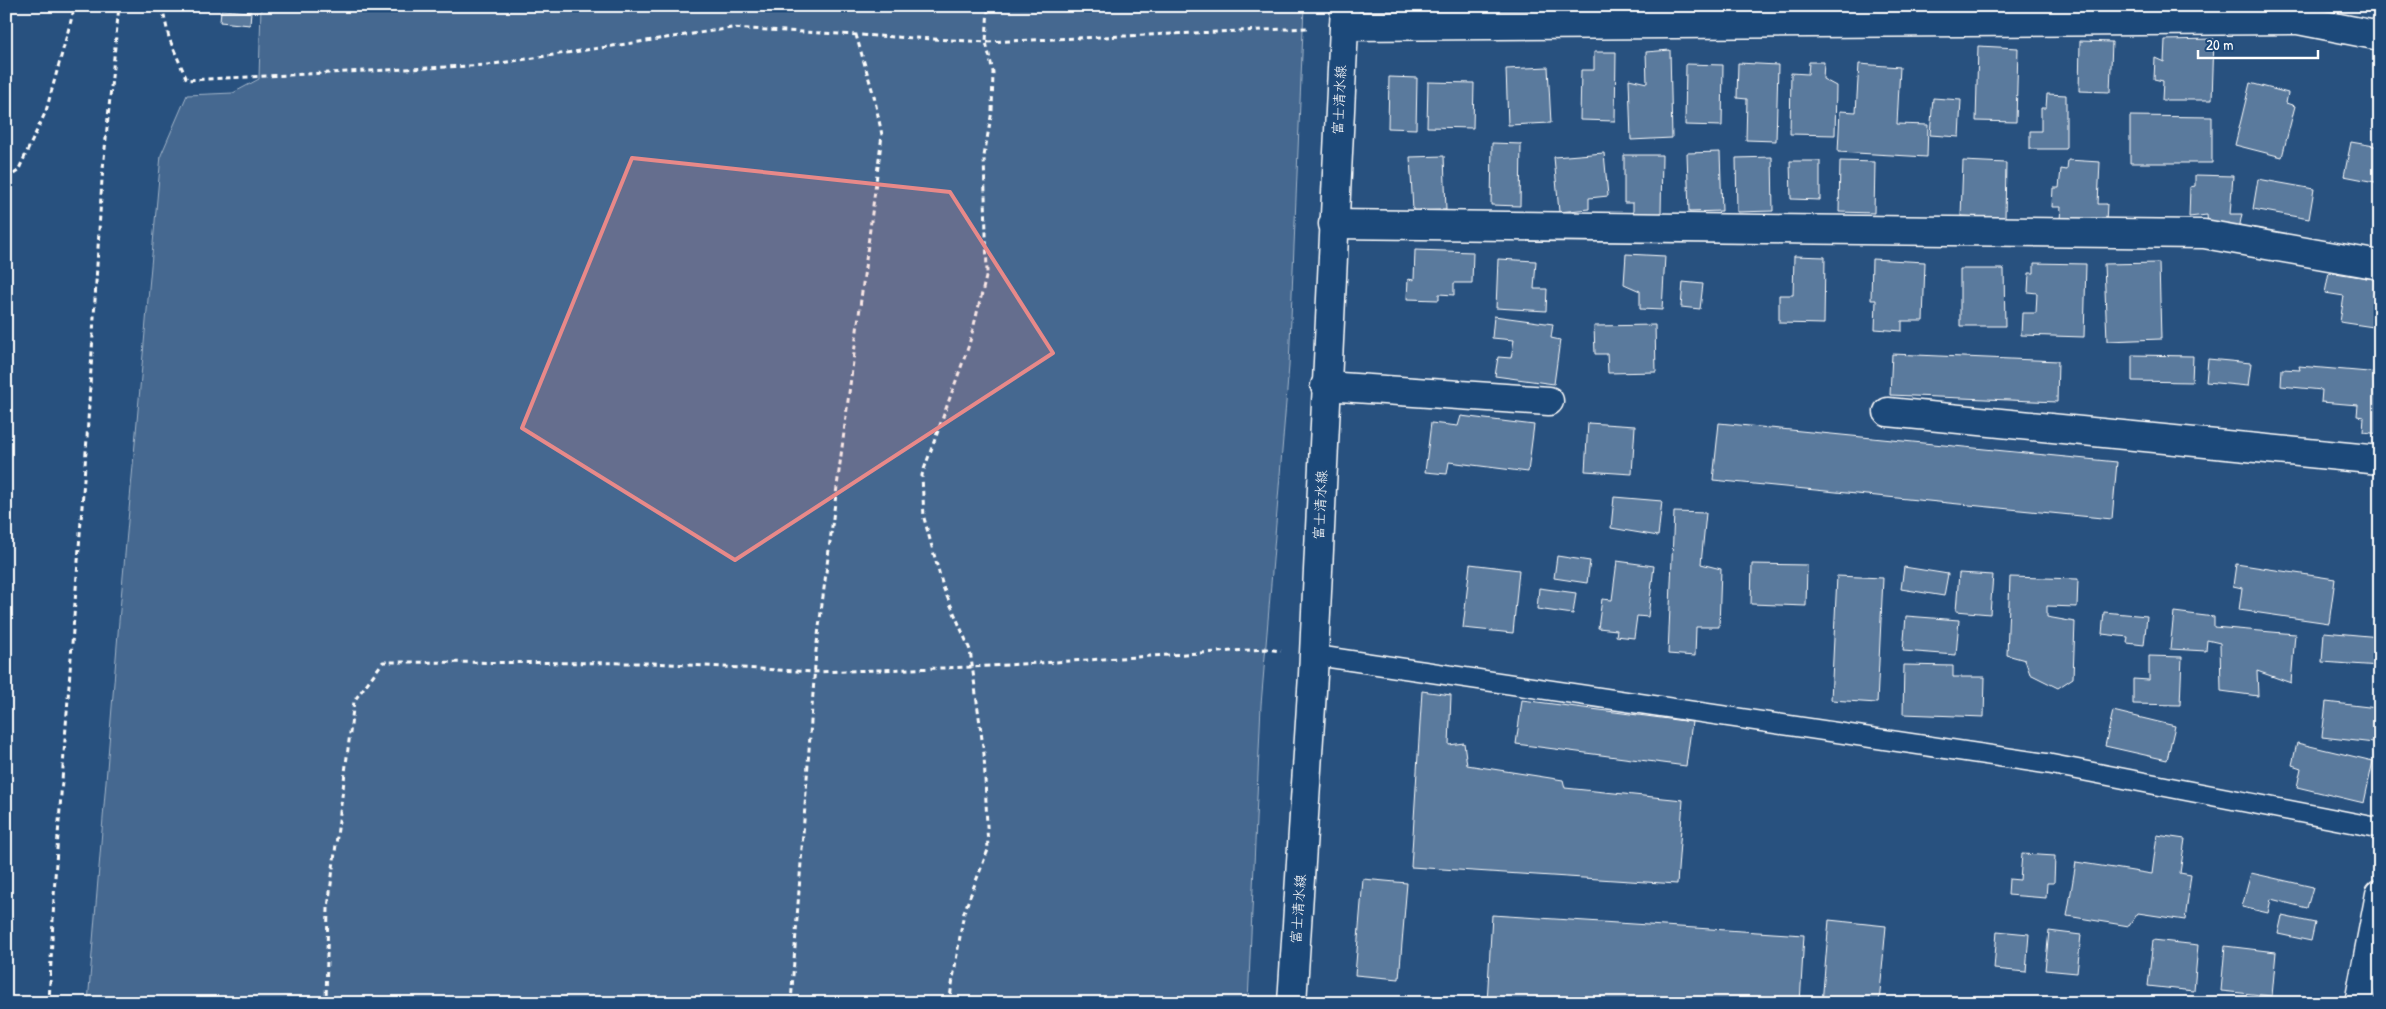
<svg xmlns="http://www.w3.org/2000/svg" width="2386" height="1009" viewBox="0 0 2386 1009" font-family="'Patrick Hand','Klee One',sans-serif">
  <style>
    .green { fill: #446890; stroke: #a2b4c8 }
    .building { fill: #5a7a9d; stroke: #fff }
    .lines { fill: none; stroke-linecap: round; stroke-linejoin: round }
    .lane-casing { stroke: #fff; stroke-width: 22 }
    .street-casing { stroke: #fff; stroke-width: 31 }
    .secondary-casing { stroke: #fff; stroke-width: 31 }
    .path { stroke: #fff; stroke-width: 3; stroke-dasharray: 5 4; stroke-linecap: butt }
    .lane { stroke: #1f4a7a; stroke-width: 19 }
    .street { stroke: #1f4a7a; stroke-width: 28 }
    .secondary { stroke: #1f4a7a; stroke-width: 28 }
    .marked { fill: #e88989; fill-opacity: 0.2; stroke: #e88989; stroke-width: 4; stroke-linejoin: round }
    .labels { text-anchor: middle; stroke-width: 5; stroke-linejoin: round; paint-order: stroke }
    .street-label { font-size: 14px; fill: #fff; stroke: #1f4a7a }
  </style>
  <rect width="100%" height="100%" fill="#28517f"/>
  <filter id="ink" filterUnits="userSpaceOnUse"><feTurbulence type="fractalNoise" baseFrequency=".02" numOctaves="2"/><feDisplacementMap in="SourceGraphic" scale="10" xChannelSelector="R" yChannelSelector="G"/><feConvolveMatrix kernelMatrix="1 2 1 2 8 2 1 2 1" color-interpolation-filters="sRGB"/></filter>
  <g filter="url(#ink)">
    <path class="green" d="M261,6h1043l-15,360 -28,339 -13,298h-1160l31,-382 42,-466 26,-60 46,-2 26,-14z"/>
    <path class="building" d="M221,10l30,2 -1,13 -30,-3z
      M2214,39l-2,61h-50l1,-19 -9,-2 1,-21 9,4 1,-22z
      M2080,41l32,1 -2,50 -31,-1z
      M1978,46l40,2 -2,74 -40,-1z
      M1670,50l2,88 -41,2 -2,-61 18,4 -1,-31z
      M1594,52h22l-1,69 -35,-1 1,-50h13z
      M1809,62h15l-1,17 13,7 -1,49 -45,-1 1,-61 17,1z
      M1738,63l40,2 -2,76 -30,-1 1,-41 -10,-1z
      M1686,64l37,1 -1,61 -37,-1z
      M1859,64l41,3 -3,57 31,1 -1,32 -89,-5 2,-41 16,1z
      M1548,67l3,56 -43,2 -2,-56z
      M1389,77l28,1 -1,51 -28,-1z
      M1428,82l46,1 -1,45 -46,-1z
      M2250,83l38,10 -2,10 9,3 -13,51 -47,-12z
      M2047,94l19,1v54h-36v-18h11v-23h5z
      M1933,98l28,2 -2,37 -29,-2z
      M2130,116l82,1v46h-82z
      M2351,142l29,5v36l-36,-7z
      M1492,143l29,1 -1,62 -29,-1z
      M1720,152l2,59 -33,1 -2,-59z
      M1604,153l4,43 -19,2v11l-30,3 -5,-55z
      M1624,155h38l-1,59 -28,-1v-10h-9z
      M1444,156l2,54 -33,1 -3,-54z
      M1772,157l1,54 -36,1 -1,-54z
      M2068,160l32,2 -2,42h9l-1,18 -46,-3 1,-12h-9l1,-19h6l2,-19 6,1z
      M1790,161h30v39l-29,-1z
      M1840,161l35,1 -1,51 -35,-1z
      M1963,161l43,2 -1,55 -44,-2z
      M2195,175l38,1 -3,38h12l-3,15 -31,-2 -1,-12 -18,2 1,-30 5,-1z
      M2258,179l56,10 -5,30 -56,-10z
      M1415,250l58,2 -1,31h-18v12l-15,-1v6l-32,-1 1,-20 6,1z
      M1626,254l39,2 -3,54 -22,-1v-18l-16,-7z
      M1794,256l31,1 -1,67 -45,-1v-28h14z
      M1498,259l38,2 -2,28h13l-1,22 -50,-3z
      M1872,259l53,3 -2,59h-21v10l-27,-2 1,-29h-5z
      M2034,263l52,1 -2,73 -63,-2 1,-22h14l1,-20 -9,-1 1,-19h5z
      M2159,263l2,76 -54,2 -3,-77z
      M1960,269h44l1,57h-45z
      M2329,272l51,8v48l-40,-6 4,-26 -19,-3z
      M1683,282l20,2 -3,25 -19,-2z
      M1494,316l59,8 -2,14 9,2 -6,44 -59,-8 3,-19 13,1 3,-18 -22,-2z
      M1655,325l1,47 -48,1 -1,-19h-12l-1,-28z
      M1892,354l166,7 -1,41 -167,-7z
      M2132,355l61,1 -1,26 -60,-1z
      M2208,359l43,4 -3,23 -42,-4z
      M2299,366l81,7v61l-17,-2 1,-15 -7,-1 1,-11 -37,-3 1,-12 -41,-4 1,-17 18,1z
      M1461,416l73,9 -6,47 -79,-10 -2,12 -22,-2 6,-49 27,3z
      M1588,423l47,3 -3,48 -47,-3z
      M1719,423l398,39 -5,57 -399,-39z
      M1614,497l48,4 -4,35 -47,-8z
      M1674,512l32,1 -5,51 20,5 -2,58h-23l-1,29 -27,-2z
      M1557,556l33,5 -3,22 -33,-5z
      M1617,561l37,5 -6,51 -11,-1 -3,22 -18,-2 1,-6 -19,-2 4,-29 10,1z
      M1470,564l49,6 -6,63 -50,-5z
      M1752,564l55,1 -1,41 -55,-2z
      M2236,564l99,15 -6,44 -90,-13 3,-22 -9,-2z
      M1904,567l44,7 -4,22 -43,-7z
      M1959,573l34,2 -3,39 -34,-3z
      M1837,576l46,2 -6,125 -46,-3z
      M2010,577l68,2 -1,28 -30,-1v11l28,5 -2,56 -15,10 -28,-14 -5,-14 -18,-5z
      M1539,588l37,5 -3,21 -36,-5z
      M2104,612l43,4 -3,29 -17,-2 1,-6 -26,-3z
      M2174,612l40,5v10l81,7 -4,49 -34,-12 1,25 -37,-5 -1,-48 -13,-3 -1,11 -36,-2z
      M1906,616l53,4 -3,35 -53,-4z
      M2324,632l56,5v29l-58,-4z
      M2149,656l33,1 -2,48 -47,-1v-25l16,1z
      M1904,665l49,1v11h32l-1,40 -81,-3z
      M1422,691l29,4 -2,50 15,-2 3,22 96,15 2,8 118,12 -6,84 -266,-17z
      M1522,700l170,22 -6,44 -170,-22z
      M2326,702l51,6 -3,35 -52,-6z
      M2113,711l62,15 -8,34 -62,-14z
      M2297,743l76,18 -9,42 -67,-16 4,-19 -9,-3z
      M2157,835l28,4 -5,34 11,2 -6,45 -47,-7 -9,13 -62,-10 9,-54 76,12z
      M2022,854l33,2 -1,27h-7l-1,15 -38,-3 1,-16 11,1z
      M2251,873l62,14 -6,21 -36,-9 -3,14 -26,-6z
      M1363,879l44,4 -8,96 -44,-4z
      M1492,915l312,20 -4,68h-313z
      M2282,916l33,7 -4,18 -33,-7z
      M1829,920l57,6 -7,77h-57z
      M1997,931l32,3 -3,38 -32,-3z
      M2049,931l32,4 -4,38 -32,-3z
      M2153,940l45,5 -4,46 -46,-5z
      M2225,946l51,6 -4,44 -51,-5z"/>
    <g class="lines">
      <g class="lane-casing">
        <path id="lane" d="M1313,655l736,109 331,64"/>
      </g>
      <g class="street-casing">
        <path id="street" d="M1344,26l954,-6 82,16
          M1333,224l871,10 176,31
          M1325,386l224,15
          M1888,412l492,48"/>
      </g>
      <g class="secondary-casing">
        <path id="secondary" d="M1292,1003l21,-328 32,-669
          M2359,1003l21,-109"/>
      </g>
      <path class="path" d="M162,6l7,32 18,42 300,-15 245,-37 254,14 323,-14
        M6,179l12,-8 28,-60 29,-105
        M49,1003l6,-126 32,-439 15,-259 17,-173
        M326,1003l2,-95 26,-207 29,-39 270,1 161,9 159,-5 293,-18 15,2
        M791,1003l25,-352 66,-516 -8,-39 -18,-61
        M949,1003l15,-91 24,-62 -4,-96 -14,-104 -27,-63 -19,-69 -2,-43 47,-130 18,-72 -3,-117 8,-45 1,-39 -7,-30 2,-36"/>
      <use href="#lane" class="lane"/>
      <use href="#street" class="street"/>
      <use href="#secondary" class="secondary"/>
    </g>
  </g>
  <path class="marked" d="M632,158l318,34 103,161 -318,207 -213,-132z"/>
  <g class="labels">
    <g class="street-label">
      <text transform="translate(1339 100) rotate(-87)" y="5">富士清水線</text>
      <text transform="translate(1320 505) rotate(-87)" y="5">富士清水線</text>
      <text transform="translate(1298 909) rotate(-86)" y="5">富士清水線</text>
    </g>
  </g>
  <rect width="2386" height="1009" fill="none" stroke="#1f4a7a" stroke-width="25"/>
  <rect x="12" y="12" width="2361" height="984" fill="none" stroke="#fff" stroke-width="2" filter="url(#ink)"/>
  <path d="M2198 50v8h120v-8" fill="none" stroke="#ffffff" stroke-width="2.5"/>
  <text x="2206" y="50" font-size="15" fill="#ffffff" stroke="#1f4a7a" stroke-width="4" paint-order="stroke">20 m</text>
</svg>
